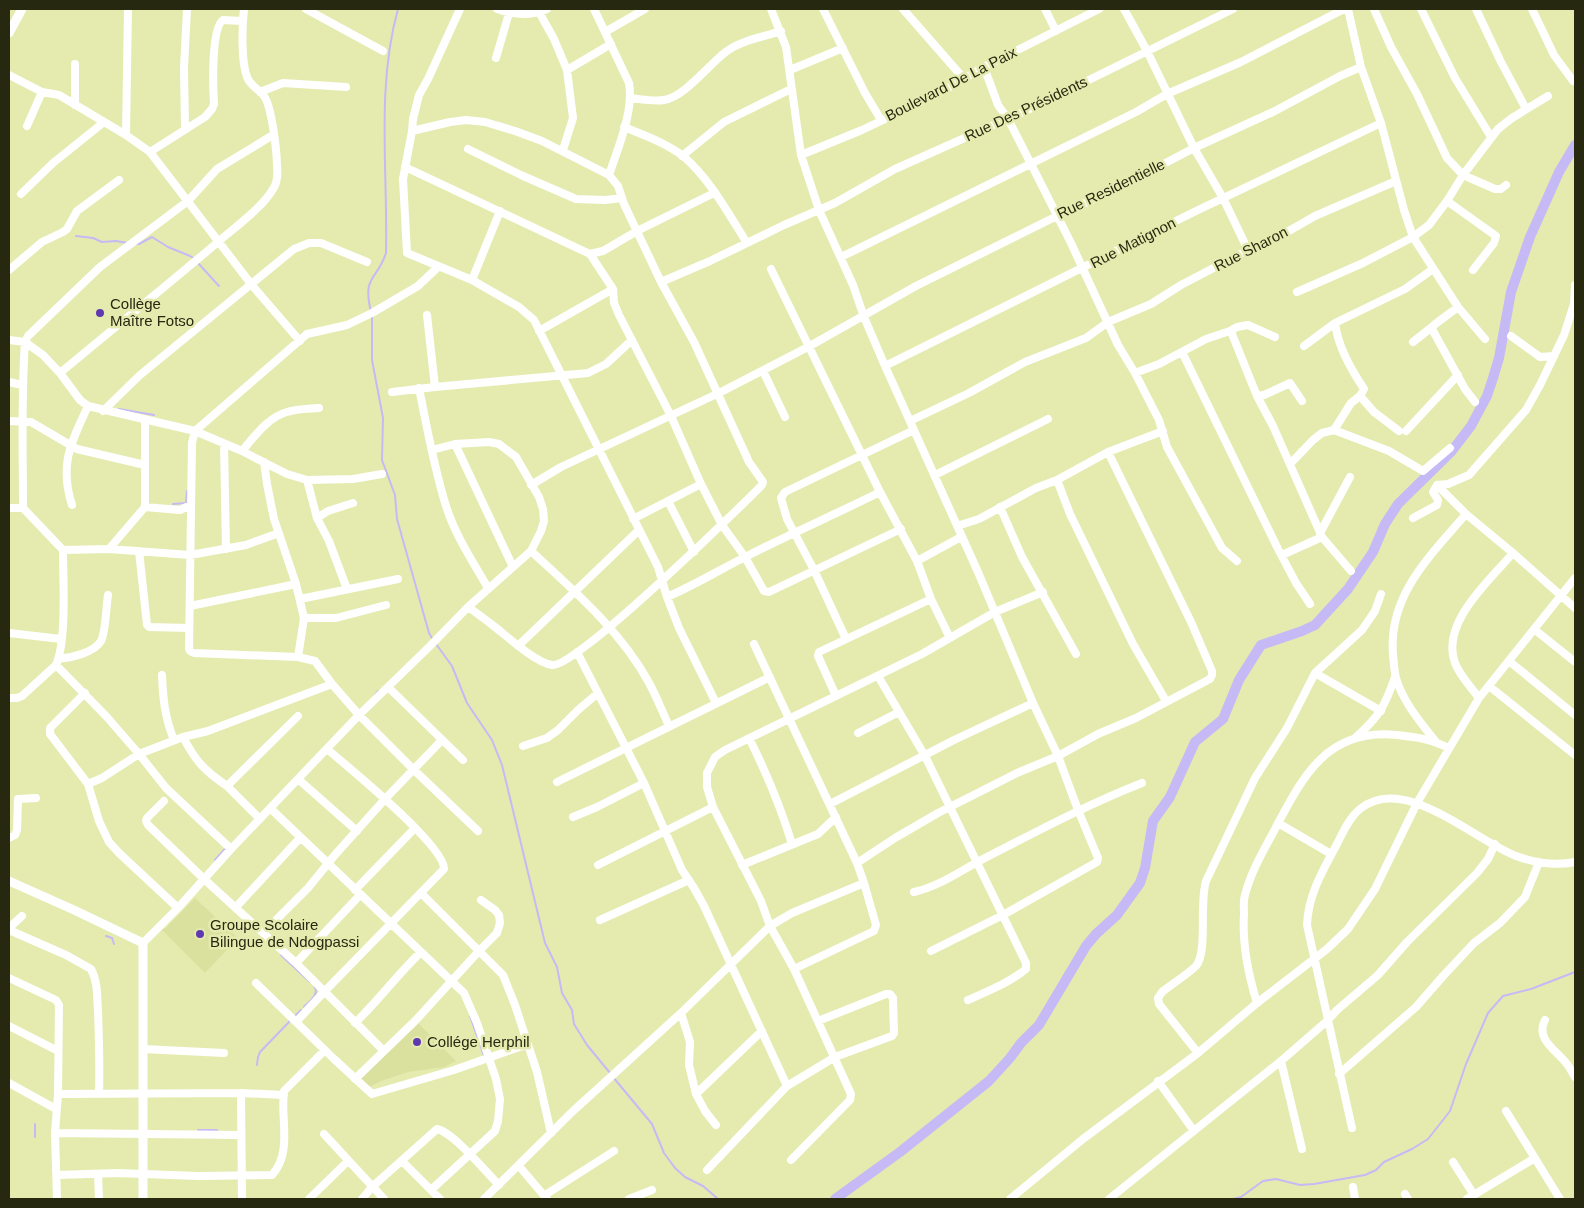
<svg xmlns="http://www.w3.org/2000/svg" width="1584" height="1208" viewBox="0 0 1584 1208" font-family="Helvetica,sans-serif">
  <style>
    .built { fill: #dae19e }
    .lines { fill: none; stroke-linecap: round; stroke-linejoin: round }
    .stream { stroke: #c5baf6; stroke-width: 2 }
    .river { stroke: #c5baf6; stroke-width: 10 }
    .minor { stroke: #fff; stroke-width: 8 }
    .major { stroke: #fff; stroke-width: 9 }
    .poi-dot { fill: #6039b1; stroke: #e5ebaf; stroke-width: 2 }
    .labels { text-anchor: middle; stroke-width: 5; stroke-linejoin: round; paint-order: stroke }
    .street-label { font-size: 15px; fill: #262810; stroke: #e5ebaf }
    .poi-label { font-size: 15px; fill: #262810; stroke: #e5ebaf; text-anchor: start }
  </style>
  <rect width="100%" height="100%" fill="#e5ebaf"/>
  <path class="built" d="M195,898l43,40 -33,35 -43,-43 2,-2 1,1z
    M417,1022l39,39 -12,6 -36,5 -27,9 -14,7 -7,-8z"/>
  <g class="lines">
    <path class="stream" d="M76,236l17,2 9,4 14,-1 12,2
      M135,244h4l13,-7 16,10 22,9 5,3
      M198,263l21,23
      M371,312c-9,-37 6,-31 15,-59 2,-82 -10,-165 12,-244
      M372,317v43l11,58 -1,42 13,35 2,24 32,114 4,7
      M119,409l35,6
      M173,504l13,-1 1,-12
      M436,644l16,22 15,37 25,37 10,25 43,178 12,24 5,26 10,17 2,14 13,21 23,28
      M374,696l4,-5
      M215,860l10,-11
      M106,936l6,2 2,6
      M281,955l29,27
      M304,1007c6,-6 16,-13 10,-21
      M296,1015l5,-5
      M470,1016l14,40
      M257,1065l1,-8 2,-5 29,-30 1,-3
      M613,1077l39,47 12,29 11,15 10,9 18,9 15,13
      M35,1124v13
      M198,1132v-2h19
      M1233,1199l8,-2 22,-16 13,-2 24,6 14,-1 51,-9 11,-5 8,-8 28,-13 16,-10 22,-28 16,-47 22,-51 15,-17 28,-7 44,-17"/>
    <path class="river" d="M835,1199l65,-47 89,-71 21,-23 11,-15 18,-18 47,-79 10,-12 21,-19 23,-32 5,-15 8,-47 17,-24 25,-55 28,-23 16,-39 22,-35 41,-14 13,-6 33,-36 25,-37 12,-28 13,-20 53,-52 20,-26 16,-30 6,-18 6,-20 12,-66 19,-55 29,-65 16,-27"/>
    <path class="minor" d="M306,9l77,42
      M460,9l-32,70 -9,16 -6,24 -1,12 -9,48 4,74 65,27 47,27 15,13 124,247 9,30 12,31 37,75
      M497,9c17,6 34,7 50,0
      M594,9l35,74c5,28 -11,65 -20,92
      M771,9l15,38 15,108 18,55 34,75 11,32 21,49 93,206 55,131 25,53 20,54 20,48 -1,4 -94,53 -72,36
      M823,9l42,84 16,27
      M903,9l62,71
      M1045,9l11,22
      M1124,9l23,42 47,97 29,50 25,52
      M1348,9l13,58 20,56 23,87 9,27 45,70 27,32
      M1374,9l17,38 26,47 30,64 16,17 32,14h6l5,-4
      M1421,9l34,69 36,59
      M1476,9l24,51 26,49
      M1532,9l22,46 19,26
      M539,12l15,27 13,31 6,48 -10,32
      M605,32l40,-23
      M496,58l13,-45
      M75,64v41
      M984,67l14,38 10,14 23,45 40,79 47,102 17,28 24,47 8,27 55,101 15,13
      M567,70l44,-26
      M790,70l53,-22
      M9,75l33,17 17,3 67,40 24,17 101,132 49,57
      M260,92l23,-9 63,4
      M630,98c11,1 24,4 34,2 21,-3 46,-37 63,-49 15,-11 37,-14 54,-20
      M27,126l15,-34
      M624,127c20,8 42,16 59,29 27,23 45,57 64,87
      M185,129l-1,-61 3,-59
      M412,131l38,-9 16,-2 19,2 30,9 27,10 67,34 9,11 6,18 37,78 33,60 55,120 14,20 -1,3c-24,24 -187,184 -210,180 -17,-3 -43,-27 -57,-38 -9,-7 -18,-14 -27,-20
      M126,135l2,-126
      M468,149l55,27 53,23 29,1 17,-2
      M150,152l55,-35 7,-8 2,-5c-1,-16 -3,-76 9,-84l20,1
      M801,155l61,-25 76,-36 46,-27 115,-58
      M682,156l42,-34 67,-33
      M405,167l185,87 13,-3 34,-20 77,-38
      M21,194l32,-31 51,-41
      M1447,201l49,35 -2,7 -21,27
      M590,254l23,35 1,14 5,12 52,101 30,68 21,41 23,32 19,34 5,1 132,-63
      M841,257l295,-145 31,-18 74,-32 103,-53
      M438,267l-20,19 -46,27 -25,12 -40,9 -112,97 -3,12 -3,206 1,2 4,2 104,4 17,4 17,23 27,31 54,54 65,62
      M771,269l109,223 37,69 14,38 19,39
      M9,270l33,-28 21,-10 4,-3 10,-18 42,-31
      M472,280l28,-69
      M661,282l49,-21 74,-36 51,-22 60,-34 139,-62 199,-98
      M1297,292l66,-29 50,-26 16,-12 18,-24 16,-26 35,-46 14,-11 36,-22
      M1458,307l-24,18 -2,4 33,60 10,13
      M427,315l8,72
      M539,331l74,-42
      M1230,331l2,3 25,62 16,30 49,111 29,34
      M1511,336l29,21 14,-1
      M9,340l16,2 18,13 17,18 20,27 8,6 107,25 47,20 45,23 20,6 46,-1 29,-5
      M1413,342l19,-15
      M1304,346l31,-23
      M1182,352l96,197 18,34 14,21
      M885,366l311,-155 185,-88
      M763,371l22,46
      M60,373c53,-44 106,-87 158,-131 16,-14 45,-35 55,-53 4,-5 5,-15 4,-22 0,-14 -5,-60 -13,-71 -5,-7 -14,-10 -17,-19 -6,-16 -5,-51 -3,-68
      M1135,373l24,-9 47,-25 24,-8 7,-4 11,-2 27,12
      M9,382l13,3
      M419,388c8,40 15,80 27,118 9,29 27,56 42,82
      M392,392l43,-5 153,-14 18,-9 26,-24
      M1257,396l7,-1 26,-12 12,18
      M1360,396l14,16 25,19
      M103,411l37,-36 154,-126 15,-6h12l46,19
      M9,421l22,1 46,27 68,16
      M910,421l59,-28 56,-31 61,-24 22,-16 43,-18 30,-19 67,-35 32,-14 35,-20 81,-35
      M1334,430l17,-27 9,-7 4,-7c-13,-20 -26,-42 -29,-66l70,-34 28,-20
      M1406,431l52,-56
      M224,444l2,105
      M455,444l58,123
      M242,451c12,-14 26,-34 45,-39 10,-3 21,-3 32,-4
      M264,462l3,22 7,35 22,65 8,34 -6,39
      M1290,464l23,-24 9,-7 12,-3 55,21 34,20 27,-23
      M935,475l113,-56
      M307,480l10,38 12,23 18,48
      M1057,480l13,34 63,130 33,57
      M531,485l30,-18 158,-74 89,-46 108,-61 141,-70 63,-29 74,-39 79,-36 67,-36 21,-9
      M1437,485l29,29 47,39 62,55
      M668,501l26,51
      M72,505c-13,-41 -1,-62 16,-99
      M145,507l35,3 11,-5
      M1000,507l22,50 54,97
      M9,508h14l40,42c0,29 4,90 -7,115l-34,31 -5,2h-8
      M23,508c0,-55 -2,-111 2,-166l3,-6 72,-69 88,-66 29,-32 56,-34
      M317,518l11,-7 25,-8
      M1413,518l24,-13 1,-5 -5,-8 4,-7 11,-1 21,-9 57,-65 14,-25 24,-50 10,-31 1,-19
      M633,519l68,-35
      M957,526l22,-7 57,-31 21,-8 51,-28 55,-21
      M1320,533l30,-56
      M109,549l36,-42v-87
      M63,550l46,-1 81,6 56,-10 33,-12
      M139,551l8,74 2,2 40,1
      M531,551c42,39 89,79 117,130 8,14 14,30 21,45
      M1282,555l40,-18
      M917,561l44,-24
      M667,597c28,-12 54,-28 82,-42 43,-22 87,-41 131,-63
      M300,599l98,-20
      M190,606l106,-22
      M304,618h32l50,-13
      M1534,629l41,33
      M9,633l52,6
      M846,639l-32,-69 -27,-51 -6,-21 4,-6 129,-62
      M754,644l103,219 7,20 12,42 -2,6 -80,38
      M518,646l121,-116
      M577,652l67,131 38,87 12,18 10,18 83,180
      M58,659c12,-1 36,-6 43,-18 5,-10 5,-34 7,-46
      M1509,661l66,54
      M56,665l50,51 33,38 27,34 65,61
      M1315,673l66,38
      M162,675c1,25 3,43 12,65
      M878,676l47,80 101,207v6c-17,14 -38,22 -58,31
      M1489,686l86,69
      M388,687l75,73
      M85,693l-35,35v6l38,50 11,37 10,21 10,11 59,55
      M836,696l-18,-40 1,-4 112,-53
      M1479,698c-8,-11 -19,-22 -24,-35 -15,-40 35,-83 58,-110
      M858,733l41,-21
      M183,737c13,25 22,34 44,49
      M1356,737c23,-20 29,-31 39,-60
      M749,738c18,36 31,67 43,106
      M1436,742c-15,-19 -33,-40 -40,-64 -2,-7 -2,-16 -3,-23 -5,-60 37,-99 73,-141
      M523,746l24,-8 11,-8 20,-20 20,-17
      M298,779l59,52
      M557,782l213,-105
      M88,784l14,-6 37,-24 44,-17 25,-6 124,-47
      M164,801l-17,17 -1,3 2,4 56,54 92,84 88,88
      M830,804l124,-64 79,-37
      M270,808l194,185 13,30 19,56 4,20 -2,22 -3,10 -64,59
      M573,817l24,-10 47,-24
      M260,819l-33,-33 71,-70
      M1278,823l53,31
      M9,838l6,-3 2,-5 1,-31 18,-1
      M857,863l38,-25 43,-25 79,-40 41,-17 40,-22 38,-16 74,-39 2,-4v-4l-21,-49 -83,-170
      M598,865l115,-58
      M742,865l76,-31 18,-17
      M355,890l60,-62
      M914,892c26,-6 46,-21 69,-33 53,-27 103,-54 159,-76
      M421,893l82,82 12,30 22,67 14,61
      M236,907l64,-69
      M600,920l89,-40
      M9,928l13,-12
      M9,930l57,25 25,14c7,13 6,28 7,42 1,27 2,54 1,82
      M263,933l45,-45 26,-32 51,-57 57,-59
      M143,943l35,-35 53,-59 128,-134 70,-68 39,-40 63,-56 10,-20 3,-10 -1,-12 -4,-12 -23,-40 -17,-13 -10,-2 -34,2 -23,6
      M296,963l64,-68
      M9,978l47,22 3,5 -1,89 -3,39 2,66
      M256,983l77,75 39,36 82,-24 74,-26
      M1257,1003c-9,-29 -15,-58 -13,-89 0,-7 -1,-13 1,-19 6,-24 19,-45 30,-66 28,-53 52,-101 122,-94 18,2 35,4 51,13
      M681,1013l9,29 -1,23 7,29 9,17 11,14
      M1545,1020c-10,19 11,30 21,43 4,4 6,10 9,14
      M297,1021l27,-29 120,-123c1,-23 -97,-103 -117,-120
      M355,1023c23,-22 42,-48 65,-70
      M9,1026l49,25
      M143,1049l81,4
      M1198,1053l-39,-49 -1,-6 4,-6c9,-7 27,-19 34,-26 12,-14 3,-63 10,-85l49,-103 32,-50 28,-55 47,-43 13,-19 6,-17
      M1281,1061l21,88
      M1339,1074l77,-67 28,-32 30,-32 26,-20 25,-26 14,-35
      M355,1079l60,-58 64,-70 18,-18 3,-10 -1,-8 -4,-5 -14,-10
      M1158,1081l36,50
      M9,1083l47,26
      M241,1093l1,106
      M58,1094l183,-1 43,2
      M696,1094l66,-63
      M1506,1111l54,88
      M1352,1128l-45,-203c1,-30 16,-55 30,-81 6,-12 13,-27 23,-35 44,-36 114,31 156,47 19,7 39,10 59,6
      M55,1133l186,2
      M324,1134l60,65
      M791,1160l59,-60 1,-6 -57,-125 -24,-43 -9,-25 -48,-94 -6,-20v-14l8,-16 10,-7 197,-96 73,-42 48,-20
      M402,1161l38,38
      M1453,1162l21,33
      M519,1166l28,33
      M707,1170l80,-84 48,-29 57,-21 2,-3 -1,-35 -3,-4h-4l-68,27
      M98,1174l1,25
      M57,1175l60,-2 81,3 74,-1c21,-23 8,-57 12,-84l41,-41
      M1353,1187l2,12
      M1405,1194l3,5
      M545,1195l69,-44
      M309,1199l39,-38
      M362,1199l10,-12 65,-58c16,3 50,44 62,56
      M484,1199l88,-87 109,-99 89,-87 22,-13 72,-30
      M629,1199l23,-9
      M1010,1199l73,-60 115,-86 59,-50 70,-54 21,-20 27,-40 42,-86 62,-105 96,-120
      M1109,1199l172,-138 46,-40 10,-11 41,-35 29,-33 70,-69 11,-14 7,-15
      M1467,1199l68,-41"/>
    <path class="major" d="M9,33l13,-24
      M9,881l65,29 69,33v256"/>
  </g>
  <g class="poi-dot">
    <circle cx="100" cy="313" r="5"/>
    <circle cx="200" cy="934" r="5"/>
    <circle cx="417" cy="1042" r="5"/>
  </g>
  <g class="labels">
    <g class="street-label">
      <text transform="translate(951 84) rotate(-27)" y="5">Boulevard De La Paix</text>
      <text transform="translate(1026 109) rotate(-25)" y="5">Rue Des Présidents</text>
      <text transform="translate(1111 189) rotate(-26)" y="5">Rue Residentielle</text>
      <text transform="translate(1133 243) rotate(-27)" y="5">Rue Matignon</text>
      <text transform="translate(1251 249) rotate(-27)" y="5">Rue Sharon</text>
    </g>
    <g class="poi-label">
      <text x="110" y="309">Collège<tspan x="110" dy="17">Maître Fotso</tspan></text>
      <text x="210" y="930">Groupe Scolaire<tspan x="210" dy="17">Bilingue de Ndogpassi</tspan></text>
      <text x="427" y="1047">Collége Herphil</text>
    </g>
  </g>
  <rect width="1584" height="1208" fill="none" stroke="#262810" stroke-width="20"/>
</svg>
